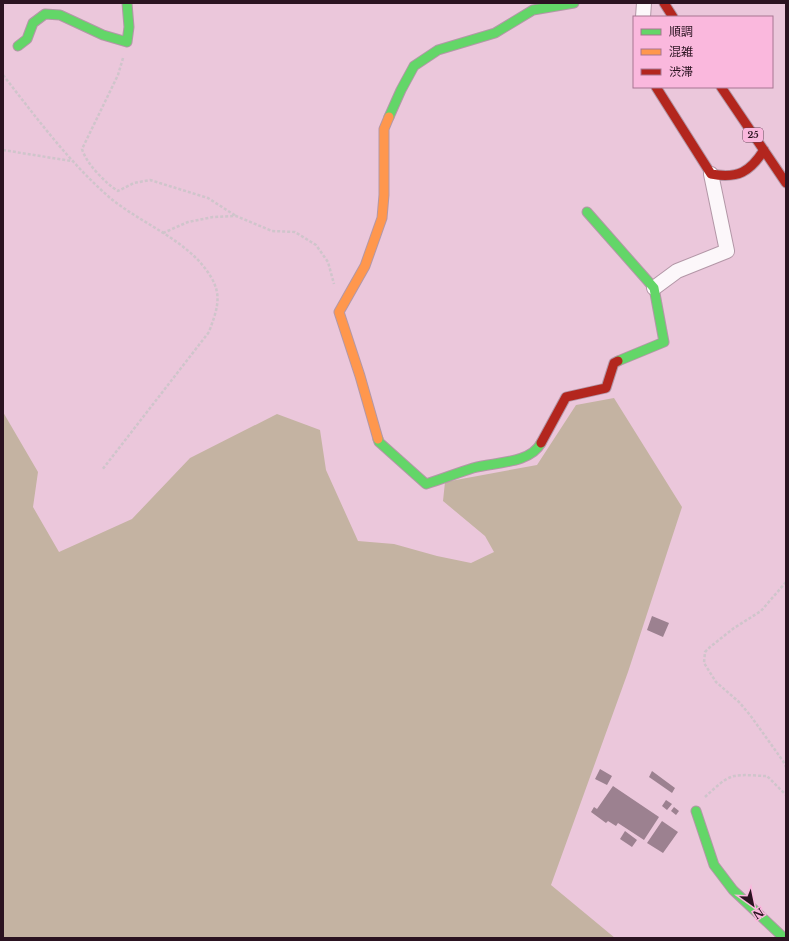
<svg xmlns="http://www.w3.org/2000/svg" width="789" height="941" viewBox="0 0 789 941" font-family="'Libre Baskerville','Noto Sans JP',serif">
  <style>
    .green { fill: #c4b3a2 }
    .building { fill: #9c8190 }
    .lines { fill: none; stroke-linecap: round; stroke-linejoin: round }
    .street-casing { stroke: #b397a7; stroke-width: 16 }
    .fast-casing { stroke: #b397a7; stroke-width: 11 }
    .slow-casing { stroke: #b397a7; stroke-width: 11 }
    .jam-casing { stroke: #b397a7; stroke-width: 11 }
    .path { stroke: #cfc5cb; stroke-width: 2.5; stroke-dasharray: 3 2; stroke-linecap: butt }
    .street { stroke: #fcf7fa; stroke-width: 14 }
    .fast { stroke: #63d668; stroke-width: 9 }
    .slow { stroke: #ff974d; stroke-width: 9 }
    .jam { stroke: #b3261e; stroke-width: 9 }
    .labels { text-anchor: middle; stroke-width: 4; stroke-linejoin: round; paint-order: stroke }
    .shield { fill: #fab8dd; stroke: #694459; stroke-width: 1 }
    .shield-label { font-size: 9px; font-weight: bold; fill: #2b1321 }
  </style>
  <rect width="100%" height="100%" fill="#ebc7db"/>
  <path class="green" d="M614,398l68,109 -54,165 -77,213 64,53h-612v-526l35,60 -5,35 26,45 73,-33 58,-61 87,-44 43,16 6,40 32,71 36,3 43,12 34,7 23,-11 -9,-16 -42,-35 2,-19 92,-17 39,-60z"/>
  <path class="building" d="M652,616l17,7 -6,14 -16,-7z
    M600,769l12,7 -5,9 -12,-6z
    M652,771l23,17 -3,5 -23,-16z
    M613,786l46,31 -15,23 -26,-17 -2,3 -8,-5 -2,2 -15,-11 3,-5 3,2z
    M666,800l6,4 -5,6 -5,-4z
    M674,807l5,4 -3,4 -5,-4z
    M662,821l16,11 -15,21 -16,-10z
    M625,831l12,9 -5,7 -12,-8z"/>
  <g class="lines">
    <g class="street-casing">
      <path id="street" d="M643,17l1,-14
        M654,288l23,-17 50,-20 -16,-77"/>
    </g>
    <g class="fast-casing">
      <path id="fast" d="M18,46l9,-7 6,-16 12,-9 15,1 43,20 24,7 2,-15 -2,-24
        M389,117l12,-27 13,-24 24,-16 57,-17 38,-23 41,-7
        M587,212l67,76 10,54 -46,19
        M378,439l1,3 47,42c16,-5 31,-11 47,-16 21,-6 57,-4 68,-25
        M696,811l18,54 19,25 51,48"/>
    </g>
    <g class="slow-casing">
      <path id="slow" d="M378,439l-18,-63 -21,-64 26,-46 17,-48 2,-23v-66l5,-12"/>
    </g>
    <g class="jam-casing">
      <path id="jam" d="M664,3l9,14
        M656,87l55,87c27,5 39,-2 53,-24
        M721,87l65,96
        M541,443l25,-46 40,-9 8,-25 4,-2"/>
    </g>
    <path class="path" d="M123,58l-5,17 -36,74c4,14 23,34 36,42l16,-8 16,-3 58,18 28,18
      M3,75c33,42 65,86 106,122 32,27 80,43 102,80 12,20 5,35 -2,55l-107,138
      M3,150l68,11
      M163,233l25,-11 25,-5 23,-1 36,15 23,1 21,13 12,17 6,22
      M786,582l-25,29 -27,17 -24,19 -5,5 -1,11 12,19 23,20 11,13 33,46 3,6
      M705,797c9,-8 18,-18 29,-21 10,-2 23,0 33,0l19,19"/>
    <use href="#street" class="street"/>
    <use href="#fast" class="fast"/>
    <use href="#slow" class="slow"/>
    <use href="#jam" class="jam"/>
  </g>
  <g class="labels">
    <rect class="shield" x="743" y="128" width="20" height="14" rx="3"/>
    <g class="shield-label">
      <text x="753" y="138">25</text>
    </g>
  </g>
  <rect width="789" height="941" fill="none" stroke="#2b1321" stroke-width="8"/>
  <rect x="633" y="16" width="140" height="72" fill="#fab8dd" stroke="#a77692"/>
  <rect x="641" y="29" width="20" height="6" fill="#63d668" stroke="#a77692"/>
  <text x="669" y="36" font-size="12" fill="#2b1321">順調</text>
  <rect x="641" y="49" width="20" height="6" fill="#ff974d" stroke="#a77692"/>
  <text x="669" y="56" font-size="12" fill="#2b1321">混雑</text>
  <rect x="641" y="69" width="20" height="6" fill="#b3261e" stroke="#a77692"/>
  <text x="669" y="76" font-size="12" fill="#2b1321">渋滞</text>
  <g transform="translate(753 905) rotate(147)" stroke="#fab8dd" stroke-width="3" paint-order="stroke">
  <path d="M0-3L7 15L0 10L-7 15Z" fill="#2b1321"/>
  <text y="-6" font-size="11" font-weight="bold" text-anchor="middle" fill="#2b1321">N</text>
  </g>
</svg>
